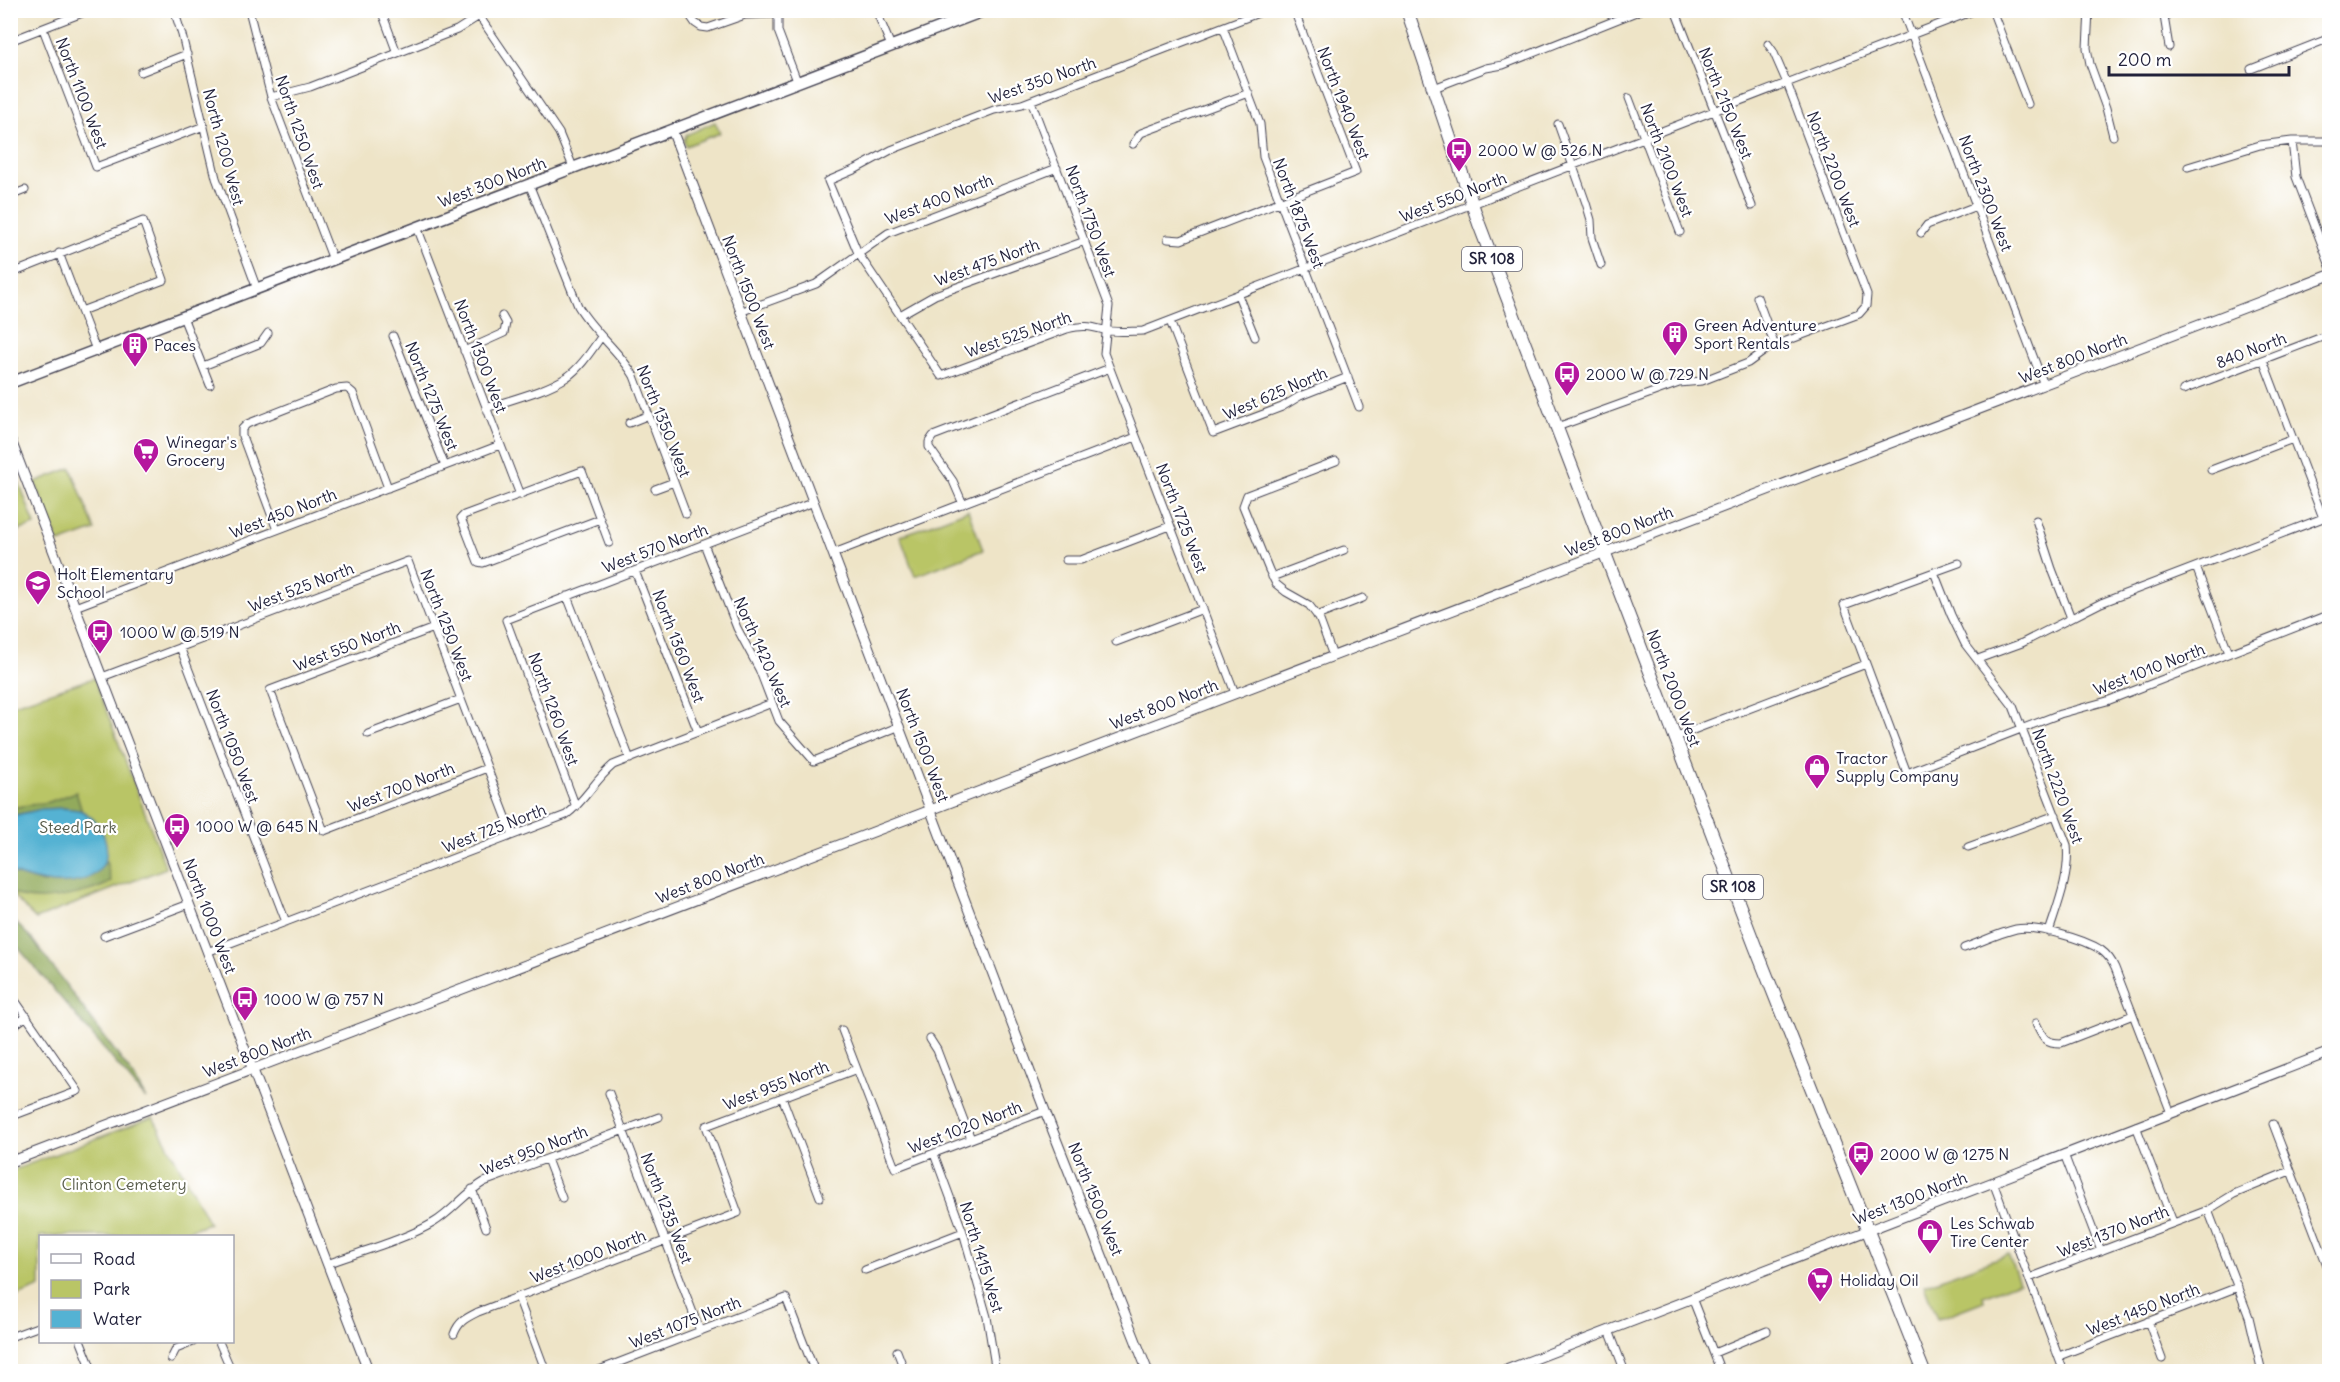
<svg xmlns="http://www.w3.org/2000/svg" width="2340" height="1382" viewBox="0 0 2340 1382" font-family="Delius,sans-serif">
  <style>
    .green { fill: #b9c566; stroke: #6e7450; stroke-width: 1.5 }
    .forest { fill: #92aa5b; stroke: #5a664b; stroke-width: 1.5 }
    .water { fill: #54b2d3; stroke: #3b6a87; stroke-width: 1.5 }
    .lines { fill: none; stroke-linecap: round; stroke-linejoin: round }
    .minor-casing { stroke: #413f50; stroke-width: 9 }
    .tertiary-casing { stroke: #413f50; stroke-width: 11 }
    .secondary-casing { stroke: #413f50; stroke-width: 13 }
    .primary-casing { stroke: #413f50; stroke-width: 14 }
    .minor { stroke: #fff; stroke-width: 7 }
    .tertiary { stroke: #fff; stroke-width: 9 }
    .secondary { stroke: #fff; stroke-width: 10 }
    .primary { stroke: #fff; stroke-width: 12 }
    .labels { text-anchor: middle; stroke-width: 4.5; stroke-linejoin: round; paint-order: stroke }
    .shield { fill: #fff; stroke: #646476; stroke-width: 1.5 }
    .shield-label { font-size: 15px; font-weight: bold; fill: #22223b }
    .street-label { font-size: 16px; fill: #22223b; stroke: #fff }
    .poi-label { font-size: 16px; fill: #22223b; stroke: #fff; text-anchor: start }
    .park-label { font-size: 16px; fill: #575b4a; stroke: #fff }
  </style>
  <rect width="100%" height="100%" fill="#fff"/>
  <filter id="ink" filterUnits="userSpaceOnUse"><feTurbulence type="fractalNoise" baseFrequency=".0167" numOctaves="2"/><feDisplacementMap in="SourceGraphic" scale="12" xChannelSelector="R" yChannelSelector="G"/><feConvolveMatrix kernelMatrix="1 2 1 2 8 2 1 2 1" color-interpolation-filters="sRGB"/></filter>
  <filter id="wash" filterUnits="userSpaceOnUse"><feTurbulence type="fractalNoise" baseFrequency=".008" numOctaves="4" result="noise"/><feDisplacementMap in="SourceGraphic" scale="24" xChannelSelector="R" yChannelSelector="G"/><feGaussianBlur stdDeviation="1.35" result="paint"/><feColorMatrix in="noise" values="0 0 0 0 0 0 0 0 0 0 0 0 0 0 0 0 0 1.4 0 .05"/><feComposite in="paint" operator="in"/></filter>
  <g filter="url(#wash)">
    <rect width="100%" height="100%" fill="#eee4c7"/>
    <path class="green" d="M715,122l5,11 -34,13 -2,-5 2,-6z
      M10,458l25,67 -24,8h-1z
      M71,468l24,62 -36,13 -24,-61z
      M968,510l15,40 -68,26 -15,-40z
      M94,678l72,190 -130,51 -25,-25v-189z
      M153,1117l56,106 -36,13h-133v51l-29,12v-128z
      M2008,1254l11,28 -36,14 1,5 -47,18 -13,-34z"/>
    <path class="forest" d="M76,792l6,20c-25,-6 -46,-2 -71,4v-8l38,-6z
      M106,861l5,21c-21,12 -82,26 -100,9l-1,-19 33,11 52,-9z
      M10,917l22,22 102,138 12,22 -135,-160z"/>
    <path class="water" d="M63,808c6,1 13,1 19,3 22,11 35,45 14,62 -21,18 -63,9 -85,-1v-56l31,-7z"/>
  </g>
  <g filter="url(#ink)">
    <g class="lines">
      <g class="minor-casing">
        <path id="minor" d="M174,10l8,25 34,143 41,111
          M249,10l22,87 62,163
          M381,10l16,43
          M475,10l84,123 14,34
          M686,10l9,13 6,4 7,1 37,-13 33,-1
          M778,10v21l19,50
          M876,10l15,36
          M1266,10l-244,94 -28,6 -103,40 -35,19 -28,12 30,72 83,123 126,-47c16,-4 22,-3 37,1 12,3 27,1 39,1l833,-321
          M1675,10l77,196
          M1902,10l142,375
          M1992,10l36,94
          M2089,10l-2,38 3,16 16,44 7,28
          M2163,10l6,37
          M1223,27l37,97 3,33 96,250
          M43,29l53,138 108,-41
          M10,41l80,-31
          M2251,69l79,-31
          M141,72l46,-18
          M1434,88l52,-20 17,-3 138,-55
          M271,97l39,-10 147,-57 22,-14
          M1629,98l51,134
          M1031,101l78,205 -5,47 131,340
          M1558,124l28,79 5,17 1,18 9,27
          M2292,141l4,36 34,89
          M1133,144l8,-11 108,-40
          M2188,167l72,-22 32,-4h38
          M529,184l49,122c16,27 41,44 56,70l52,138
          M10,196l15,-6
          M417,227l103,268
          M1921,233l6,-8 49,-19
          M1168,239l13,1 175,-68 -62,-162
          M59,253l37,97
          M10,274l133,-53 21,59 -83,31
          M1238,295l17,42
          M1757,297l18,49
          M740,312l76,-28 72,-51 169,-65
          M900,315l35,-20 150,-54
          M183,317l27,68
          M1170,321l43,112 69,-26 18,-11 48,-19
          M393,336l52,130
          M464,351l40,-18 2,-10 -4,-7
          M203,366l58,-23 7,-10
          M2183,390l147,-56
          M486,408c26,-9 58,-16 81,-31 14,-10 24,-26 34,-40
          M629,423l20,-8
          M1557,427l122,-44 23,-2 46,-18 22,-16 89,-33 7,-8 1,-11 -80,-212 -14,-32 -5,-7
          M2211,470l82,-31
          M655,489l19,-7
          M963,504l-10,-23 -24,-34v-5l4,-6 177,-68
          M600,519l-117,44 -5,-1 -17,-44 3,-3 118,-44c9,24 18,48 27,72
          M2036,520l16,49 19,49
          M277,530l-35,-94v-7l5,-5 89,-35 11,-1 6,5 35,95
          M704,544l33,84 22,41 20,52 35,40 86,-35
          M834,553l302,-116
          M1066,560h15l89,-34
          M1959,563l-25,9 17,43 14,29 48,62 54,139c3,30 -9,59 -18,87
          M2196,567l33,86
          M635,571l63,161
          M1934,572l-90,33 63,168 153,-59 47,-13 223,-87
          M1272,577l72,-27
          M567,596l63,163
          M75,607l425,-162
          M1317,616l46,-18
          M434,628l-164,62 54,141 163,-63
          M1116,642l87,-33
          M180,647l106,275
          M1333,656l-14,-38 -10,-13 -23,-13 -10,-8 -7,-14 -26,-64 4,-11 89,-34
          M1978,659l44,-16 79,-40 222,-85 -60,-158
          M102,677l306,-116 105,274
          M368,734l93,-35
          M1675,737l191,-73
          M576,807l-70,-187 308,-118
          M1968,847l88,-32
          M104,936l85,-32
          M1964,948c17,-6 35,-15 52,-19 20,-4 68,10 85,21 7,5 11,11 14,18l56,145
          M207,952l359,-137c19,-14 29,-35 47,-50l159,-62
          M10,993l68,98 -68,26
          M2036,1023c7,14 8,20 25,20l72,-28
          M10,1028l17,-12
          M842,1030l53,138 150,-57
          M930,1039l7,11 34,89
          M609,1093l91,238
          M782,1097l38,100
          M2273,1124l57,149
          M2136,1126l37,96
          M10,1148l5,13
          M934,1154l29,78 24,85 9,55
          M2064,1154l37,97
          M547,1159l15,39
          M1993,1182l71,190
          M472,1189l14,39
          M2208,1210l41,107 13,55
          M327,1264c32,-12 77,-24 106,-41 19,-11 32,-30 51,-41l175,-65
          M865,1270l98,-38
          M2029,1278l179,-68 26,-16 56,-23
          M518,1297l28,75
          M1692,1298l29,74
          M2148,1321l14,38
          M1609,1330l16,42
          M454,1334c5,-13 12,-16 24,-22l260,-99 -32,-87 151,-57
          M10,1337l30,-11
          M81,1342l12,30
          M219,1342l13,30
          M897,1351l8,21
          M1714,1353l53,-22
          M2059,1356l179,-69
          M171,1359l5,-10 17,-7
          M594,1372l192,-74 29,74"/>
      </g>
      <g class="tertiary-casing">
        <path id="tertiary" d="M672,130l373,981 103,261
          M10,438l359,934
          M10,1162l2320,-887
          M1501,1372l829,-320"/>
      </g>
      <g class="secondary-casing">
        <path id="secondary" d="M10,383l976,-373"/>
      </g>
      <g class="primary-casing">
        <path id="primary" d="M1407,10l72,214 276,722 169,426"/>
      </g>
      <use href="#minor" class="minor"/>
      <use href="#tertiary" class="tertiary"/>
      <use href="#secondary" class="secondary"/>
      <use href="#primary" class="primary"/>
    </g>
  </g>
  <defs>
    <g id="bus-pin" transform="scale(1.35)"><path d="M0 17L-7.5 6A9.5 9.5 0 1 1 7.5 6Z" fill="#b5179e" stroke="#fff"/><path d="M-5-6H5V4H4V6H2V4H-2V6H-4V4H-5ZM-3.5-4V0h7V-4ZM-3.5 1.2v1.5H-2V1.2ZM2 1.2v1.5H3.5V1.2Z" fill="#fff"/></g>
    <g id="building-pin" transform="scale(1.35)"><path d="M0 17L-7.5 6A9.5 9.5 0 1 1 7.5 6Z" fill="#b5179e" stroke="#fff"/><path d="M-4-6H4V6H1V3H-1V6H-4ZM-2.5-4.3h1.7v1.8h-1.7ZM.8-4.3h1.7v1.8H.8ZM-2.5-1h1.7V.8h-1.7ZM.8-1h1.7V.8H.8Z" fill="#fff"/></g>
    <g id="supermarket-pin" transform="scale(1.35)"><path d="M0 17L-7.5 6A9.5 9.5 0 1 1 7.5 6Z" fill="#b5179e" stroke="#fff"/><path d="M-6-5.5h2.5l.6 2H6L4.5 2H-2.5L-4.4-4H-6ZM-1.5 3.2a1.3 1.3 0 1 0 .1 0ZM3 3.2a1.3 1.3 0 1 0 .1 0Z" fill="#fff"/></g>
    <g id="school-pin" transform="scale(1.35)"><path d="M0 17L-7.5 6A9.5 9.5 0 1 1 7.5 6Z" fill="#b5179e" stroke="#fff"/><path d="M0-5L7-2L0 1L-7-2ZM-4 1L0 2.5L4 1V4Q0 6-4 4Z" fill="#fff"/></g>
    <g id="shop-pin" transform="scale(1.35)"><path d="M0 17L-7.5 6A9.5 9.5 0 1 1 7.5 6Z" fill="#b5179e" stroke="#fff"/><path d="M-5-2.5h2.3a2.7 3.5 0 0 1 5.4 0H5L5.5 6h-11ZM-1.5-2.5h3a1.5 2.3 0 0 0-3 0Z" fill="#fff"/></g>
  </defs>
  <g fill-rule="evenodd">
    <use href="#bus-pin" x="1459" y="150"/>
    <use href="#building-pin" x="1675" y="334"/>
    <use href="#building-pin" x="135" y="345"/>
    <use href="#bus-pin" x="1567" y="374"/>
    <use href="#supermarket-pin" x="146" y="451"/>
    <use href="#school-pin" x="38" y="583"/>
    <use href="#bus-pin" x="100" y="632"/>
    <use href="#shop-pin" x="1817" y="767"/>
    <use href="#bus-pin" x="177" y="826"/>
    <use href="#bus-pin" x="245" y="999"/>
    <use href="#bus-pin" x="1861" y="1154"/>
    <use href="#shop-pin" x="1930" y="1232"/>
    <use href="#supermarket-pin" x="1820" y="1280"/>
  </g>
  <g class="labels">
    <g class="shield">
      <rect x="1462" y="247" width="60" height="24" rx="4.5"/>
      <rect x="1703" y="875" width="60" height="24" rx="4.5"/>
    </g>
    <g class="shield-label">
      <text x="1492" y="264">SR 108</text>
      <text x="1733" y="892">SR 108</text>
    </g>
    <g class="street-label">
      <text transform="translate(1042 80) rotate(-19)" y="6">West 350 North</text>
      <text transform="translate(82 93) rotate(69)" y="6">North 1100 West</text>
      <text transform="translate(1344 103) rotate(69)" y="6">North 1940 West</text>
      <text transform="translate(1726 103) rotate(68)" y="6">North 2150 West</text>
      <text transform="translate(300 132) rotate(71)" y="6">North 1250 West</text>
      <text transform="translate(224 147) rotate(75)" y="6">North 1200 West</text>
      <text transform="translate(1667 160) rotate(69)" y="6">North 2100 West</text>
      <text transform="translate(1834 169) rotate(69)" y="6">North 2200 West</text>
      <text transform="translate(492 182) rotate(-21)" y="6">West 300 North</text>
      <text transform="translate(1986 193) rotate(69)" y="6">North 2300 West</text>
      <text transform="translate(1453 197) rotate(-21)" y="6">West 550 North</text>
      <text transform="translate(939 199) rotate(-21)" y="6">West 400 North</text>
      <text transform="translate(1299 213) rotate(69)" y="6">North 1875 West</text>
      <text transform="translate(1091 221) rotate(70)" y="6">North 1750 West</text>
      <text transform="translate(987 262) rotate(-20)" y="6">West 475 North</text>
      <text transform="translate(749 292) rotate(69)" y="6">North 1500 West</text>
      <text transform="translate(1018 334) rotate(-19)" y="6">West 525 North</text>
      <text transform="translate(2251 350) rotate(-21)" y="6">840 North</text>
      <text transform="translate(481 356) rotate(69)" y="6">North 1300 West</text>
      <text transform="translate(2073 358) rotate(-21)" y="6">West 800 North</text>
      <text transform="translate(1275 393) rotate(-23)" y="6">West 625 North</text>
      <text transform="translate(432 396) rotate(68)" y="6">North 1275 West</text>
      <text transform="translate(664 421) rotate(68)" y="6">North 1350 West</text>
      <text transform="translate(283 513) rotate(-21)" y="6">West 450 North</text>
      <text transform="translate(1182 518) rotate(69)" y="6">North 1725 West</text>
      <text transform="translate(1619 531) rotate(-21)" y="6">West 800 North</text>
      <text transform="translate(655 548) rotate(-21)" y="6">West 570 North</text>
      <text transform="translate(301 587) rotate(-21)" y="6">West 525 North</text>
      <text transform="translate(447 625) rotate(69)" y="6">North 1250 West</text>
      <text transform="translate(347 646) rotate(-21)" y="6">West 550 North</text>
      <text transform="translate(679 646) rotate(69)" y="6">North 1360 West</text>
      <text transform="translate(763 652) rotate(66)" y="6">North 1420 West</text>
      <text transform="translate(2149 669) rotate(-21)" y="6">West 1010 North</text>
      <text transform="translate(1674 688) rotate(69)" y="6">North 2000 West</text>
      <text transform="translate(1164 704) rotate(-21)" y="6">West 800 North</text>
      <text transform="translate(554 709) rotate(70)" y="6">North 1260 West</text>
      <text transform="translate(923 745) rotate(69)" y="6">North 1500 West</text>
      <text transform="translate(233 746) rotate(69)" y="6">North 1050 West</text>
      <text transform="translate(2058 786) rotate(70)" y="6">North 2220 West</text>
      <text transform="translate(401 787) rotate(-21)" y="6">West 700 North</text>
      <text transform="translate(494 828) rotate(-21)" y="6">West 725 North</text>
      <text transform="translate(710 878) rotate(-21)" y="6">West 800 North</text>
      <text transform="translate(210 916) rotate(69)" y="6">North 1000 West</text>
      <text transform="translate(257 1052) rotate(-21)" y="6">West 800 North</text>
      <text transform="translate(776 1085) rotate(-21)" y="6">West 955 North</text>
      <text transform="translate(965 1127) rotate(-21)" y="6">West 1020 North</text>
      <text transform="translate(534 1150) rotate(-21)" y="6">West 950 North</text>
      <text transform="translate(1910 1198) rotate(-21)" y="6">West 1300 North</text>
      <text transform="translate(1096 1199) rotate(68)" y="6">North 1500 West</text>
      <text transform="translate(667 1208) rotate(69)" y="6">North 1235 West</text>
      <text transform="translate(2113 1231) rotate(-21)" y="6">West 1370 North</text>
      <text transform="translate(588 1256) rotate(-21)" y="6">West 1000 North</text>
      <text transform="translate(982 1257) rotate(73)" y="6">North 1415 West</text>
      <text transform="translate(2143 1309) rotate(-21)" y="6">West 1450 North</text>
      <text transform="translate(685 1322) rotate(-21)" y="6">West 1075 North</text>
    </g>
    <g class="poi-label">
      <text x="1478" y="156">2000 W @ 526 N</text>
      <text x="1694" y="331">Green Adventure<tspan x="1694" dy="18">Sport Rentals</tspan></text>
      <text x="154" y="351">Paces</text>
      <text x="1586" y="380">2000 W @ 729 N</text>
      <text x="166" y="448">Winegar's<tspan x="166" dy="18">Grocery</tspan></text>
      <text x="57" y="580">Holt Elementary<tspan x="57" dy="18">School</tspan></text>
      <text x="120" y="638">1000 W @ 519 N</text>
      <text x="1836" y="764">Tractor<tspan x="1836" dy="18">Supply Company</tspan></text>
      <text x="196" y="832">1000 W @ 645 N</text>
      <text x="264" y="1005">1000 W @ 757 N</text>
      <text x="1880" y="1160">2000 W @ 1275 N</text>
      <text x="1950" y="1229">Les Schwab<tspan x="1950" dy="18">Tire Center</tspan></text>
      <text x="1840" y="1286">Holiday Oil</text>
    </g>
    <g class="park-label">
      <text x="78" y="833">Steed Park</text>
      <text x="124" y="1190">Clinton Cemetery</text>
    </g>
  </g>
  <rect width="2340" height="1382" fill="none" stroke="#fff" stroke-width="36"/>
  <rect x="39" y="1235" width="195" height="108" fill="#ffffff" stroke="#a7a7b1" stroke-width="1.5"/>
  <rect x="51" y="1254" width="30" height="9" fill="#ffffff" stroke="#a7a7b1" stroke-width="1.5"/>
  <text x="93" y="1265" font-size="18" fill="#22223b">Road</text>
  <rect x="51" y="1280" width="30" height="18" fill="#b9c566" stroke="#a7a7b1" stroke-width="1.5"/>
  <text x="93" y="1295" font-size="18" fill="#22223b">Park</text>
  <rect x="51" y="1310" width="30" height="18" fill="#54b2d3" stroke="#a7a7b1" stroke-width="1.5"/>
  <text x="93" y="1325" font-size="18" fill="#22223b">Water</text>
  <path d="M2109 66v9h180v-9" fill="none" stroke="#22223b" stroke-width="3"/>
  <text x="2118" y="66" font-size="18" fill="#22223b" stroke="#ffffff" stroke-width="4.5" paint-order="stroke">200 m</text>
</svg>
